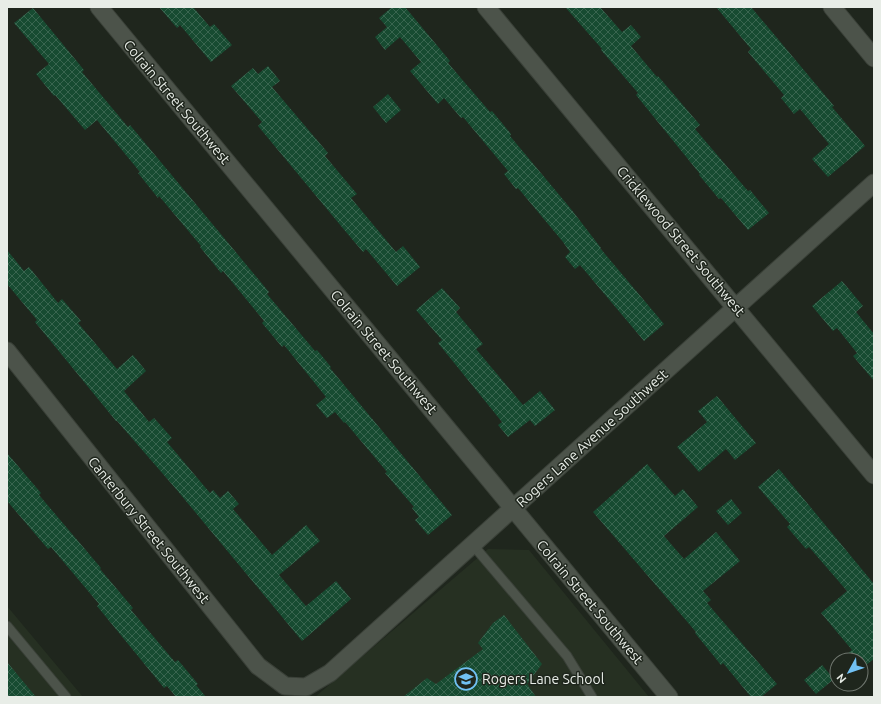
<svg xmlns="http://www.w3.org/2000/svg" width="881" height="704" viewBox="0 0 881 704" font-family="Ubuntu,sans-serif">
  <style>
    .built { fill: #263022 }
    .building { fill: url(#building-cross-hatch) }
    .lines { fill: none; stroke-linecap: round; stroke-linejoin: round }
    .service-casing { stroke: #3a4038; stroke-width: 11 }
    .minor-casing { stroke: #3a4038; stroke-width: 19 }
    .service { stroke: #4c534a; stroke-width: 9 }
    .minor { stroke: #4c534a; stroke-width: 17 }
    .labels { text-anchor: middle; stroke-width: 3; stroke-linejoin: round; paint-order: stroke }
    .street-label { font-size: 14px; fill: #e8ede7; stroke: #1f261d }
    .poi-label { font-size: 14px; fill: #e8ede7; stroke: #1f261d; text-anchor: start }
  </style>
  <defs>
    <pattern id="building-cross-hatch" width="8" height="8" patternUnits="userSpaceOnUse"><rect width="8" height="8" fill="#174b31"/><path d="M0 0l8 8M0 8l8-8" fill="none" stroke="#39654f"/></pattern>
  </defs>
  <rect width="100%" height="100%" fill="#1f261d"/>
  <path class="built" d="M488,549l41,1 120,147h-334z
    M7,606l76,91h-76z"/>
  <path class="building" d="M159,7h34l17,20 4,-3 18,21 -21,17 -31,-37 -3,3z
    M392,7h13l45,54 -2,2 42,49 2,-1 19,23 -1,2 61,73 30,39h-1l64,76 -20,17 -64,-76 -5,4 -10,-12 5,-5 -7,-10 -45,-54 -2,1 -12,-15 4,-3 -45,-54 -2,1 -17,-20 -6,6 -28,-33 11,-9 -21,-25 -15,13 -10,-13 12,-10 -8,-9z
    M565,7h35l22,25 9,-7 10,12 -10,9 26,31 1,-1 42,49 -5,4 53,62 2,-1 19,23 -21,17 -27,-32 -2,1 -20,-24 1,-1 -64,-79 2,-2 -37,-43 1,-1z
    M716,7h35l83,99 -2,1 33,39 -37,31 -16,-18 17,-15 -29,-35 -6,5 -13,-16 3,-3 -36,-43 3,-3z
    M33,8l51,62 -2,2 46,55 2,-2 15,18 124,149 -2,2 48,57 2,-1 14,17 -1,1 122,147 -24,20 -13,-15 4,-3 -7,-9 2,-1 -29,-34 2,-1 -42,-50 -1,1 -9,-11 -8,6 -11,-13 10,-8 -42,-52 -2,2 -20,-24 2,-2 -41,-50 -2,2 -21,-26 1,-1 -42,-50 -1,2 -20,-25 2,-1 -43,-52 -12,10 -30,-35 -1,1 -18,-22 13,-10 -35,-41z
    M268,66l12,15 -8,6 56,66 -3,3 32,38 -6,4 45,54 7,-6 17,21 -23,19 -31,-37 -3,3 -17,-20 -88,-106 4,-4 -31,-36 22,-18 5,6z
    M388,94l13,16 -15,13 -13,-16z
    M7,250l17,21 5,-4 29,36 4,-4 19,22 -3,2 39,46 16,-14 13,16 -22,20 25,31 5,-4 18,20 -5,4 43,51 3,-3 7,8 8,-7 11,13 -6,5 39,46 34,-30 14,16 -41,34 27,31 30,-25 15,18 -49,42 -126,-152 -59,-68h-1l-81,-99 2,-2 -30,-36z
    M842,281l21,25 -7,6 18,22v47l-21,-25 4,-3 -20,-25 -4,3 -21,-25z
    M442,288l18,20 -4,4 27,32 -7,5 47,56 17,-14 15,19 -20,16 -5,-6 -22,17 -10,-12 4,-3 -64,-79 4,-3 -26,-30z
    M717,396l39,47 -21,17 -9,-11 -27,23 -22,-25 30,-25 -9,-11z
    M7,453l34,40 -2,2 62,73 -1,1 33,39 -2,2 44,52 3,-2 20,24 -2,1 10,12h-30l-9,-11 -3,2 -67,-82 2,-2 -48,-57 -3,2 -41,-48z
    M647,464l28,32 8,-7 15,18 -34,29 20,23 32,-27 24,29 -37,30 8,9 -4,3 70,81 -16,13h-10l-28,-34 -2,2 -26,-32 1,-1 -103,-120z
    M779,469l95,115v75l-13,10v-9h-21l12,-10 -31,-37 26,-22 -38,-44 -3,2 -19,-22 3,-3 -32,-37z
    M731,499l11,14 -14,12 -12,-14z
    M504,615l38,49 -15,20 9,13h-133l24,-19 9,6 47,-35 -5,-6 15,-20z
    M7,662l29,35h-29z
    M822,665l12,14 -18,15 -12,-14z"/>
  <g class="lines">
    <g class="service-casing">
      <path id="service" d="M473,545l94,111 25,41
        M7,626l59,71"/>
    </g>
    <g class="minor-casing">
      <path id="minor" d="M99,7l570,690
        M486,7l388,468
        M832,7l42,51
        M7,351l251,315 27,20 21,1 24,-14 544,-490"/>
    </g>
    <use href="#service" class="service"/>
    <use href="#minor" class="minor"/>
  </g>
  <defs>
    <g id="school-ring" transform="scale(1.15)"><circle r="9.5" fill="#1f261d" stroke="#71c1f4" stroke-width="1.5"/><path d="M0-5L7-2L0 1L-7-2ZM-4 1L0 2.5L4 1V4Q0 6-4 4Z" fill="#71c1f4"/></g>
  </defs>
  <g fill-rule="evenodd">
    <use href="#school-ring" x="466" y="679"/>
  </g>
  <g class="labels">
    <g class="street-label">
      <text transform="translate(177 102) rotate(50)" y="5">Colrain Street Southwest</text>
      <text transform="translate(681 241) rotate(50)" y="5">Cricklewood Street Southwest</text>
      <text transform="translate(384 352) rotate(50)" y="5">Colrain Street Southwest</text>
      <text transform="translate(592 438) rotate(-42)" y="5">Rogers Lane Avenue Southwest</text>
      <text transform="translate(149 530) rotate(51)" y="5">Canterbury Street Southwest</text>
      <text transform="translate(590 602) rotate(50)" y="5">Colrain Street Southwest</text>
    </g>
    <g class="poi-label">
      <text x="482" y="684">Rogers Lane School</text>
    </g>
  </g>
  <rect width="881" height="704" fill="none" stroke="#e8ede7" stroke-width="16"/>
  <g transform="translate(849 672) rotate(230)"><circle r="19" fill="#1f261d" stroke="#6f766e"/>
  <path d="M0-3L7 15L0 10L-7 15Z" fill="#71c1f4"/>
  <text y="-6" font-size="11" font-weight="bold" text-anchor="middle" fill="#e8ede7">N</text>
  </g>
</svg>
